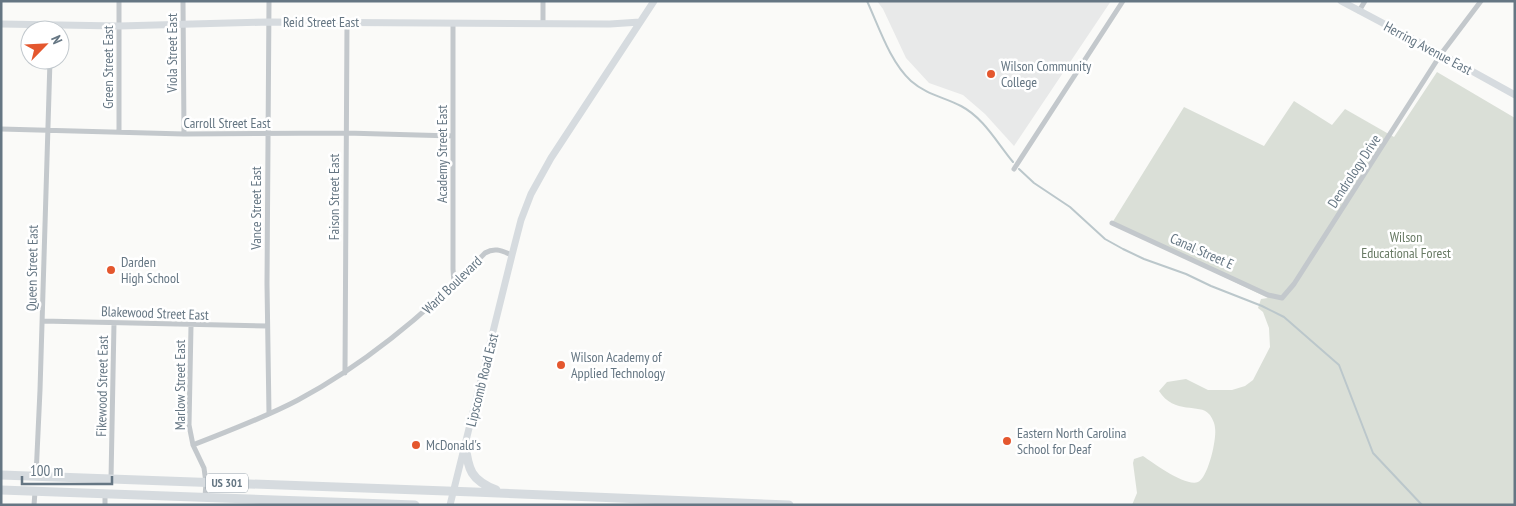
<svg xmlns="http://www.w3.org/2000/svg" width="1516" height="506" viewBox="0 0 1516 506" font-family="'PT Sans Narrow',sans-serif">
  <style>
    .built { fill: #e8e9e9 }
    .green { fill: #dadfd7 }
    .lines { fill: none; stroke-linecap: round; stroke-linejoin: round }
    .stream { stroke: #bbc7cb; stroke-width: 2 }
    .street { stroke: #c3c8cc; stroke-width: 5 }
    .secondary { stroke: #d6dbdf; stroke-width: 7 }
    .highway { stroke: #d6dbdf; stroke-width: 9 }
    .poi-dot { fill: #e4572e; stroke: #fff; stroke-width: 2 }
    .labels { text-anchor: middle; stroke-width: 5; stroke-linejoin: round; paint-order: stroke }
    .shield { fill: #fff; stroke: #939fa8; stroke-width: 1 }
    .shield-label { font-size: 12px; font-weight: bold; fill: #657683 }
    .street-label { font-size: 14px; fill: #657683; stroke: #fff }
    .poi-label { font-size: 14px; fill: #657683; stroke: #fff; text-anchor: start }
    .park-label { font-size: 14px; fill: #687a64; stroke: #fff }
  </style>
  <rect width="100%" height="100%" fill="#fafaf8"/>
  <path class="built" d="M877,1h234l-97,145 -29,-32 -22,-19 -34,-12 -23,-25 -23,-49z"/>
  <path class="green" d="M1437,72l78,46v387h-383l5,-12 -4,-30 1,-4 9,-3c10,7 43,31 55,26 10,-4 19,-43 17,-54 0,-4 -3,-11 -6,-14 -9,-11 -35,1 -50,-23l8,-9 19,-3 22,11h24l13,-4 8,-6 17,-33 -1,-19 -6,-16 -5,-4 3,-9 7,-1 -156,-75 72,-116 80,39 30,-45 38,24 13,-16 49,28z"/>
  <g class="lines">
    <path class="stream" d="M867,1c12,26 23,61 44,80 16,14 33,16 50,25 23,12 36,37 52,56
      M1019,169l15,14 36,24 35,32 18,10 21,10 42,15 25,12 51,20 22,11 55,48 34,88 49,52"/>
    <path class="street" d="M119,1v131
      M183,1l1,133
      M269,1l-2,283 2,130
      M543,1v22
      M1359,11l6,-10
      M453,23v246l1,15
      M1,129l183,5 162,-1 107,3
      M1014,169l109,-168
      M1112,223l156,72 14,3 12,-14 147,-230 40,-53
      M42,321l225,5
      M191,326l-2,99 4,20 11,23 2,15 -1,14
      M345,373l2,-351
      M193,445c35,-14 71,-27 105,-45 71,-38 131,-89 187,-147 10,-6 17,-2 27,2
      M36,476l4,-86 10,-330
      M111,479l3,-156
      M34,505l1,-13
      M105,505v-11"/>
    <path class="secondary" d="M1341,1l100,53 74,41
      M1,24l118,2 149,-4 342,2 30,-2
      M450,505l62,-250 9,-35 10,-26 20,-36 103,-157"/>
    <path class="highway" d="M465,444c3,26 6,36 31,46
      M1,475l473,17 315,13
      M1,490l414,15"/>
  </g>
  <g class="poi-dot">
    <circle cx="991" cy="74" r="5"/>
    <circle cx="111" cy="270" r="5"/>
    <circle cx="561" cy="365" r="5"/>
    <circle cx="1007" cy="441" r="5"/>
    <circle cx="416" cy="445" r="5"/>
  </g>
  <g class="labels">
    <rect class="shield" x="206" y="473.5" width="42" height="19" rx="4"/>
    <g class="shield-label">
      <text x="227" y="487">US 301</text>
    </g>
    <g class="street-label">
      <text x="321" y="27">Reid Street East</text>
      <text transform="translate(1428 48) rotate(28)" y="5">Herring Avenue East</text>
      <text transform="translate(172 53) rotate(-90)" y="5">Viola Street East</text>
      <text transform="translate(108 67) rotate(-90)" y="5">Green Street East</text>
      <text x="227" y="128">Carroll Street East</text>
      <text transform="translate(442 154) rotate(-90)" y="5">Academy Street East</text>
      <text transform="translate(1354 171) rotate(-57)" y="5">Dendrology Drive</text>
      <text transform="translate(334 197) rotate(-90)" y="5">Faison Street East</text>
      <text transform="translate(256 208) rotate(-90)" y="5">Vance Street East</text>
      <text transform="translate(1202 251) rotate(24)" y="5">Canal Street E</text>
      <text transform="translate(32 268) rotate(-89)" y="5">Queen Street East</text>
      <text transform="translate(452 285) rotate(-44)" y="5">Ward Boulevard</text>
      <text transform="translate(155 313) rotate(2)" y="5">Blakewood Street East</text>
      <text transform="translate(482 380) rotate(-76)" y="5">Lipscomb Road East</text>
      <text transform="translate(180 385) rotate(-90)" y="5">Marlow Street East</text>
      <text transform="translate(102 386) rotate(-89)" y="5">Fikewood Street East</text>
    </g>
    <g class="poi-label">
      <text x="1001" y="71">Wilson Community<tspan x="1001" dy="16">College</tspan></text>
      <text x="121" y="267">Darden<tspan x="121" dy="16">High School</tspan></text>
      <text x="571" y="362">Wilson Academy of<tspan x="571" dy="16">Applied Technology</tspan></text>
      <text x="1017" y="438">Eastern North Carolina<tspan x="1017" dy="16">School for Deaf</tspan></text>
      <text x="426" y="450">McDonald's</text>
    </g>
    <g class="park-label">
      <text x="1406" y="242">Wilson<tspan x="1406" dy="16">Educational Forest</tspan></text>
    </g>
  </g>
  <rect width="1516" height="506" fill="none" stroke="#657683" stroke-width="5"/>
  <g transform="translate(45 45) rotate(66)"><circle r="24" fill="#ffffff" stroke="#c1c8cd"/>
  <path d="M0-4L9 19L0 12L-9 19Z" fill="#e4572e"/>
  <text y="-8" font-size="14" font-weight="bold" text-anchor="middle" fill="#657683">N</text>
  </g>
  <path d="M22 476v8h90v-8" fill="none" stroke="#657683" stroke-width="2.5"/>
  <text x="30" y="476" font-size="15" fill="#657683" stroke="#ffffff" stroke-width="4" paint-order="stroke">100 m</text>
</svg>
